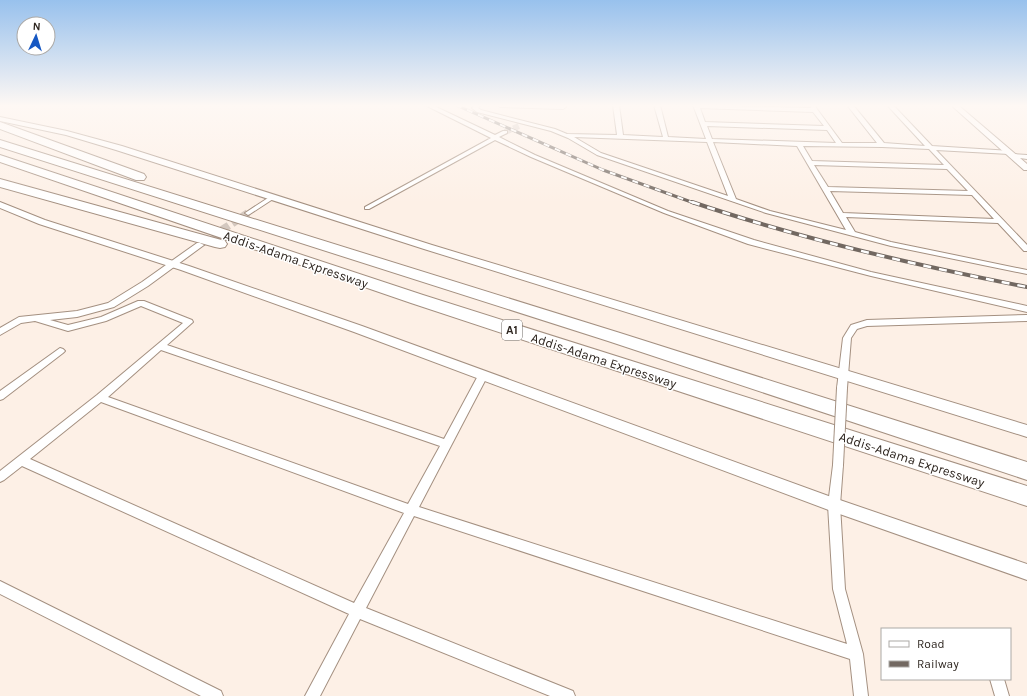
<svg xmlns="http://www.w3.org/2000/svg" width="1027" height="696" viewBox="0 0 1027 696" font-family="Karla,sans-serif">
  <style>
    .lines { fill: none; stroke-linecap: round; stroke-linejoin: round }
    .minor-tunnel-far1 { stroke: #d4c8bf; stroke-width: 6; stroke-dasharray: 6 3; stroke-linecap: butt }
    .minor-tunnel { stroke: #d4c8bf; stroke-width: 8; stroke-dasharray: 8 4; stroke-linecap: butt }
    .minor-casing { stroke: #a49081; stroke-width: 2 }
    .tertiary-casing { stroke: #a49081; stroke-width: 2 }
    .motorway-casing { stroke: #a49081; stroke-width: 2 }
    .minor { fill: #fff; fill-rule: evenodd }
    .tertiary { fill: #fff; fill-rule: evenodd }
    .motorway { fill: #fff; fill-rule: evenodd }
    .rail-far1-casing { stroke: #726861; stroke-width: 3 }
    .rail-casing { stroke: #726861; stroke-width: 4 }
    .rail-far1 { stroke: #fff; stroke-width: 2; stroke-dasharray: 6; stroke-linecap: butt }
    .rail { stroke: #fff; stroke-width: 2.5; stroke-dasharray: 8; stroke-linecap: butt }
    .minor-bridge-casing { stroke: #a49081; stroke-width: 12; stroke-linecap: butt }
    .minor-bridge { stroke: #fff; stroke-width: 10 }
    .labels { text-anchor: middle; stroke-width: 3; stroke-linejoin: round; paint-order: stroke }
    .shield { fill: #fff; stroke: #6d6864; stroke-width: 1 }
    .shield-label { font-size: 12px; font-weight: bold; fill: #2f2721 }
    .street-label { font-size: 13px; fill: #2f2721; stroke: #fff }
  </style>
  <rect width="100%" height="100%" fill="#fdf0e6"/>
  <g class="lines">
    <path class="minor-tunnel-far1" d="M505,132l14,-6"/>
    <path class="minor-tunnel" d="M202,243l46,-30"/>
    <g class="minor-casing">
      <path id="minor" d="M425,105h7l63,30 8,-4h4v2l-8,4 36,18 133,56 86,29 117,32 156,34v6l-156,-36 -123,-32 -84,-31 -133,-56 -36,-17 -126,69h-4v-2l126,-69z
        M474,105h6l-2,3 3,2 74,19 12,5 50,1 -4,-30h6l4,30 40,2 -9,-32h6l8,32 38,2 -13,-34 118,3 -1,-3h4l28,38h35l-30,-38h6l31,38 41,3 -38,-41h6l39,41 79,5 1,1 -3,2 -73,-4 91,95v6h-3l-26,-28 -152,-6 9,15 36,10 136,28v4l-136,-28 -125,-33 -169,-58 -29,-17 -17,-7 -74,-19 -5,-4zM700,108l113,4 11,14 -119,-4zM707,126l120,4 9,13 -124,-4zM574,137l133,5 21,54 -127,-43zM713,142l84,4 49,84 -76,-19 -34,-12zM803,146l79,1 47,2 15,16 -132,-4zM814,165l133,4 21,22 -140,-4zM830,191l142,4 22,24 -151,-6z
        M497,105h69v2l-3,2 -63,-2z
        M1014,154l13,1v4l-15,-2 -1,-1z
        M271,196l2,1v2l-23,15 -2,1 -3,-2z
        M197,243h3l4,2 -56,41 -34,21 -37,10 -27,3 18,5 33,-8 37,-16h6l48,19 1,2 -26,23 277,94 36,-67h6l2,3 -69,132 428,137 -14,-55 -5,-84 5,-40 1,-3 4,-2 4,2 1,3 -3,40 5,84 18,65 5,42h-14l-4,-37 -436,-143 -48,92 207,83 2,5h-25l-190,-77 -40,77h-15l44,-82 -327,-148 -18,14 -4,2v-11l97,-76 86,-72 -42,-17 -35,15 -38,10 -33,-10 -14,2 -21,12v-7l19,-11 58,-6 31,-8 34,-21zM161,350l279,96 -32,58 -300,-107zM101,402l303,111 -50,90 -324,-144z
        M1027,315v6l-160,5 -10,3 -6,9 -4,50 -2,3h-6l-2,-3 6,-50 8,-13 16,-5z
        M60,348l3,1 2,2 -2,2 -60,46 -3,1v-9z
        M0,581l221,110 2,5h-22l-201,-102z
        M990,679h14l5,17h-14z"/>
    </g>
    <g class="tertiary-casing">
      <path id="tertiary" d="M951,105h7l69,59v6h-3z
        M0,117l67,14 55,15 310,99 595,180v12l-603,-188 -308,-99 -50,-15 -66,-14z
        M0,202l45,18 144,46 173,60 472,172 193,66v16l-193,-68 -480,-180 -173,-62 -142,-46 -39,-16z"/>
    </g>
    <g class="motorway-casing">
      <path id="motorway" d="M0,122l144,52 2,3 -2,3h-8l-136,-51z
        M0,140l620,193 407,129v18l-419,-139 -608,-194z
        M0,155l423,140 604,191v20l-616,-203 -411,-141z
        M0,179l225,62 2,3 -2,3 -5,1 -5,-1 -215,-60z"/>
    </g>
    <use href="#minor" class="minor"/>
    <use href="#tertiary" class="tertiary"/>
    <use href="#motorway" class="motorway"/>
    <g class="rail-far1-casing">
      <path id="rail-far1" d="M456,105l147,65 91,33"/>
    </g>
    <g class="rail-casing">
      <path id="rail" d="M692,202c109,37 222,63 335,85"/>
    </g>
    <use href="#rail-far1" class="rail-far1"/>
    <use href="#rail" class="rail"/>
    <g class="minor-bridge-casing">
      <path id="minor-bridge" d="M838,465l4,-77"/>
    </g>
    <use href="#minor-bridge" class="minor-bridge"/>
  </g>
  <linearGradient id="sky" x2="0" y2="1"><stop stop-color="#98c1ed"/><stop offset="0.52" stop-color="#fef8f4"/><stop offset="1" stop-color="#fef8f4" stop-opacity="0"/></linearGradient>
  <rect width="1027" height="203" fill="url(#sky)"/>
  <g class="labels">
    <rect class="shield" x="502" y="320" width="20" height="20" rx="3"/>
    <g class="shield-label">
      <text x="512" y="334">A1</text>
    </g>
    <g class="street-label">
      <text transform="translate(296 259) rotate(19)" y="5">Addis-Adama Expressway</text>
      <text transform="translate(604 360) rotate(18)" y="5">Addis-Adama Expressway</text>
      <text transform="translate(912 459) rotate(18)" y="5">Addis-Adama Expressway</text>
    </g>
  </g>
  <rect x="881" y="628" width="130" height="52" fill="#ffffff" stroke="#aca9a6"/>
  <rect x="889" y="641" width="20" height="6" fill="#ffffff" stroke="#aca9a6"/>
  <text x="917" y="648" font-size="12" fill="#2f2721">Road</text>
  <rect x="889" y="661" width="20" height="6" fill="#726861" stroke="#aca9a6"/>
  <text x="917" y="668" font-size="12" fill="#2f2721">Railway</text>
  <g transform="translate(36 36) rotate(4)"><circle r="19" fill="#ffffff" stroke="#aca9a6"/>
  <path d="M0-3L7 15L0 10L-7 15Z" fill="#1658c3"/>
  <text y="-6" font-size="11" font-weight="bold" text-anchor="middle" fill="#2f2721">N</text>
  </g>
</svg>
